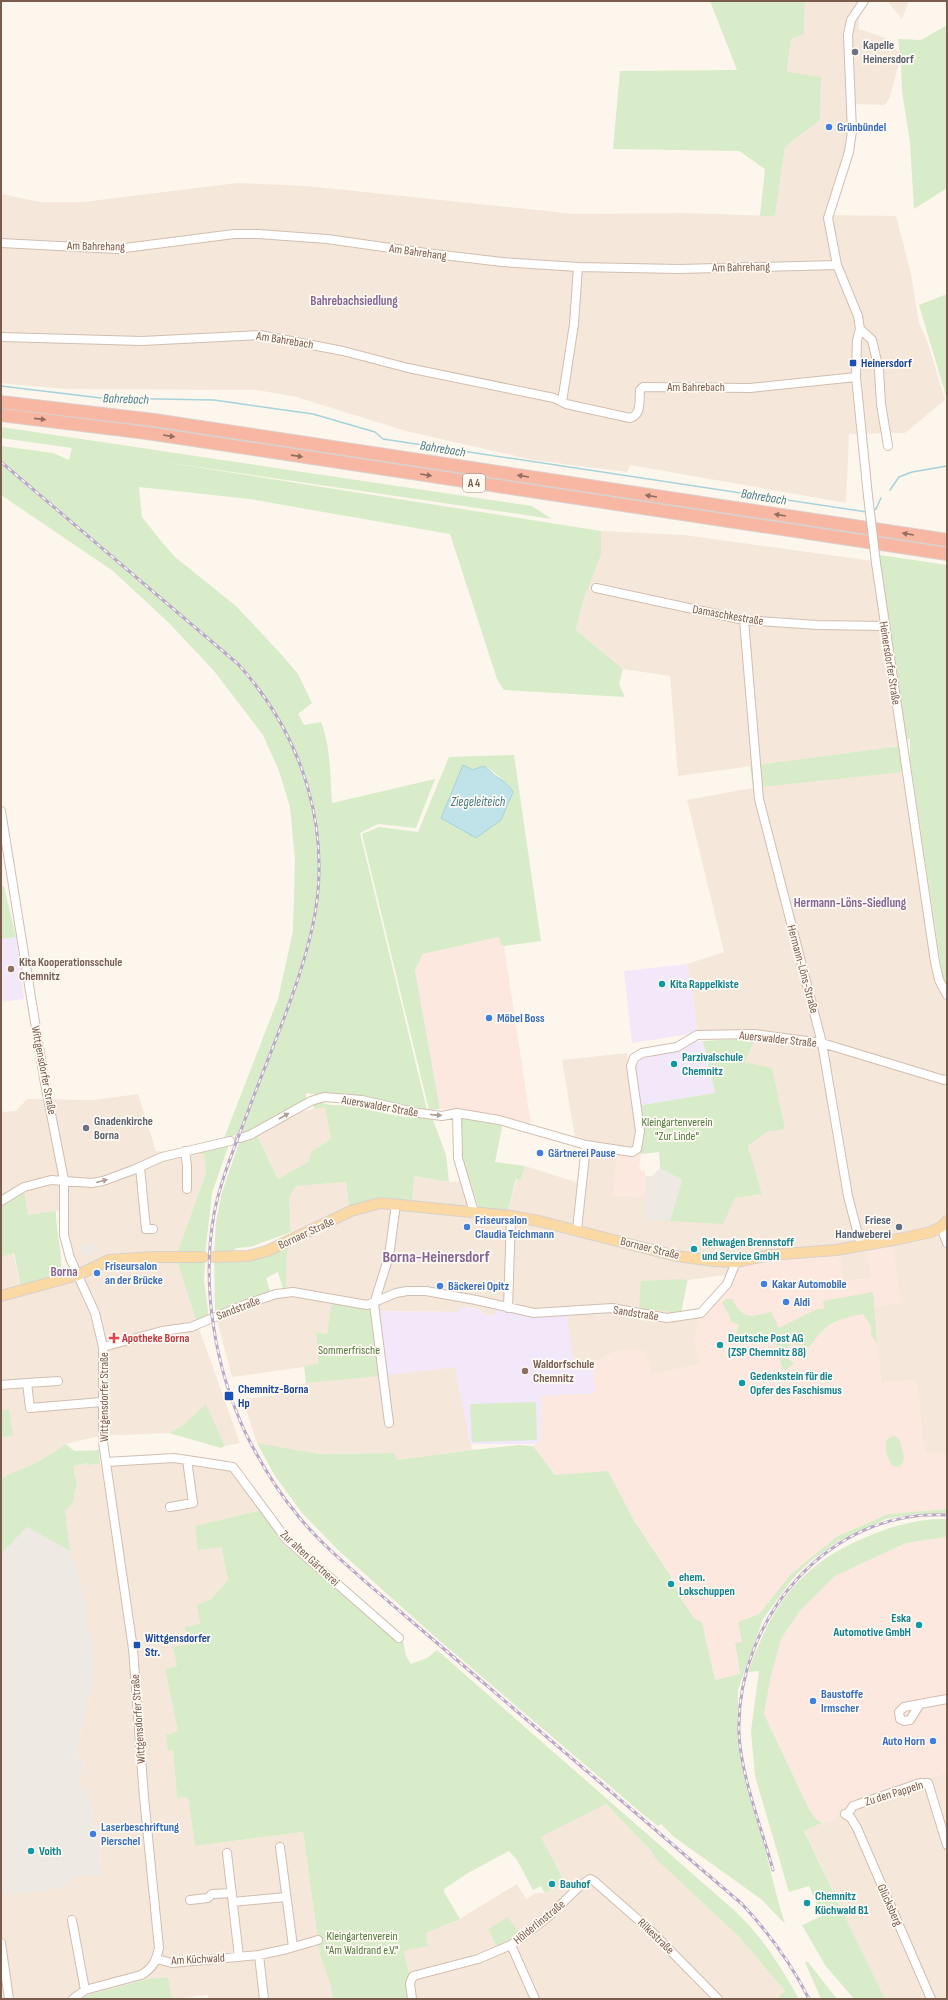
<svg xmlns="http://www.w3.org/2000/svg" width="948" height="2000" viewBox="0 0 948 2000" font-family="'Sofia Sans Condensed',sans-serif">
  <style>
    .residential { fill: #f5e8da }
    .commercial { fill: #fde8e0 }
    .industrial { fill: #efe9e4 }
    .education { fill: #f3e8fa }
    .green { fill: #d8ecc9; fill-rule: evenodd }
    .water { fill: #bfe3e8; stroke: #a5d3da }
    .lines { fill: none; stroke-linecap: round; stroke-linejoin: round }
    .stream { stroke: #a5d3da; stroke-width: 1.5 }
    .minor-casing { stroke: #d1beb0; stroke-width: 10 }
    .major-casing { stroke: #dad1cd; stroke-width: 12 }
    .highway-casing { stroke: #dad1cd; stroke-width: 14 }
    .minor { stroke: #fff; stroke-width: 8 }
    .major { stroke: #fbd9a5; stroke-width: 10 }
    .highway { stroke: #f7b7a3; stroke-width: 12 }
    .rail-casing { stroke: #b9a8c9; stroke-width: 3 }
    .rail { stroke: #fffaf3; stroke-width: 1.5; stroke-dasharray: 4.5; stroke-linecap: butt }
    .minor-bridge-casing { stroke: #d1beb0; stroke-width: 10; stroke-linecap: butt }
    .minor-bridge { stroke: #fff; stroke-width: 8 }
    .oneway { fill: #936e5e }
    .oneway2 { fill: #af9d94 }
    .worship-dot { fill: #6b7280; stroke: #fffaf3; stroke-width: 1.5 }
    .shop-dot { fill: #3f7fe0; stroke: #fffaf3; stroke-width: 1.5 }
    .transit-dot { fill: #1a4fb4; stroke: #fffaf3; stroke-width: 1.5 }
    .education-dot { fill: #8d6e63; stroke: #fffaf3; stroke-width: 1.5 }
    .culture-dot { fill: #0f9aa8; stroke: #fffaf3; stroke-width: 1.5 }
    .service-dot { fill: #5c6f8a; stroke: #fffaf3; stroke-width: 1.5 }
    .health-dot { fill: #e0444e; stroke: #fffaf3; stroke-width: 1.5 }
    .labels { text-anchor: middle; stroke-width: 3.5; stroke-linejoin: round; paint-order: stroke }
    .shield { fill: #fffaf3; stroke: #a28b7f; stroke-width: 1 }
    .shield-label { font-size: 11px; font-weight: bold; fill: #7a5c4d }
    .worship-label { font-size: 12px; font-weight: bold; fill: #5b616d; stroke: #fffaf3; text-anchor: start }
    .shop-label { font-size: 12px; font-weight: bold; fill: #366cbe; stroke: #fffaf3; text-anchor: start }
    .street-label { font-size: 12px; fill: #7a5c4d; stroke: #fffaf3 }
    .transit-label { font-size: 12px; font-weight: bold; fill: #164399; stroke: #fffaf3; text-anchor: start }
    .education-label { font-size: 12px; font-weight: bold; fill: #785e54; stroke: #fffaf3; text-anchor: start }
    .culture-label { font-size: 12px; font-weight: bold; fill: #0d838f; stroke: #fffaf3; text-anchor: start }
    .park-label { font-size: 12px; fill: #537a41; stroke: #fffaf3 }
    .service-label { font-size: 12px; font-weight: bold; fill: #4e5e75; stroke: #fffaf3; text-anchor: end }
    .health-label { font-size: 12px; font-weight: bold; fill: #be3a42; stroke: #fffaf3; text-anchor: start }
    .neighbourhood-label { font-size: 13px; font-weight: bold; fill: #846695; stroke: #fffaf3 }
    .water-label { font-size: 13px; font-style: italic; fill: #437c86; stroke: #fffaf3 }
    .district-label { font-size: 16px; font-weight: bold; fill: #846695; stroke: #fffaf3 }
  </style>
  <rect width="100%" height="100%" fill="#fdf6ec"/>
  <path class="residential" d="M805,1h65l-11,16v12l29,10 13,16 -11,42 -5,8 -33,-1 -3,47 -22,64 69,1 15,58 8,49 10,23 16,54 -40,33 -56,1 -3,69 -216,-38 -3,7 -94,-12 -127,-29 -110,-34 -39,-7 -190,-1 -66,-6v-189l39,8h43l154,-19 70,3 268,28 111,-1 89,3 10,-69 35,-27 -33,-47 4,-34 13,-5z
    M881,1h28l-7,18 -14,-17z
    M601,531l83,4 189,26 27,185 -222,30 -8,-100 -47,-7 -47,-39 7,-29 18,-46z
    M904,772l18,118 25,109v454l-22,1 -9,-73 -35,2 -8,-76 28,-5 -34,-52 5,28 -29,3 -4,-30 -105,13 -8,11 -38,5 -7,33 20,2 -6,25 6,24 -49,11 -32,-25 -28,13 -18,2 -80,-50 -6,1 -11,-8 -16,-1 -3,5 -85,-1 -40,-9 -6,32 -11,-2 2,33 -86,12 -17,-64 55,-22 16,-2v-32l4,-15 2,-2 -3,-42 7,-12 50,-4 3,24 23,-7 15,-1 24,5 3,-27 35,6 14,-1 10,28 35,1 9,-31h4l4,-13 57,18 8,-42 -15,-4 -13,-78 65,-7 14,101h-23l-5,41 32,2v23l90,-22 27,-4 -14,-48 19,-14 18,-3 -40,-67 13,-28 -61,-1 -4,-37 -6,-32 37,-12 -37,-152 71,-13z
    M138,1094l18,57 48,3 2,19 -30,83 -58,2 -39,16 -11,-27 -4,-37 -36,5 -4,-24 -23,14v-93l15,-1 11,-12 67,1z
    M325,1106l6,33 -19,12 -4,11 -30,17 -22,-45 45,-22z
    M13,1253l8,34 -20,6v-36z
    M176,1258l21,65 43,120 -15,3 -19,-41 -24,21 -13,7 -70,3 -33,8 -28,18 -37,16v-180l100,-34z
    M455,1367l17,83 -76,10 -3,-7 -73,1 -63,-11 -13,-40 1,-5h8l23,-3 -1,-6 31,-6z
    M158,1460l74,8 29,42 -46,11 13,59 -17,19 -13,6 2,19 -23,42 -12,3 13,62 -10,20 5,-1 4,48 11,-2 7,50 108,-14 17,123 10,28 3,16h-124l-1,-4 -36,4 -4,-22 -20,2 -60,16 -5,4h-82v-103l60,-8 8,-10 33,-3 -5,-50 -4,1 -4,-34 -10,-7 6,-26 -10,-2 15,-61 -5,-99 -15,-46 -5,-41 7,-5 5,-21 -4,-18 14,-3 1,2z
    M947,1772v227h-62l-81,-169 32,-12 1,-9 36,-10z
    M606,1804l45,47 4,7 85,80 45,53 -7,6 1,2h-369l-1,-25 -5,-23 23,-5 -2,-13 31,-12 61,-37 9,15 10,-6h9l20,-12 -24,-44z"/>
  <path class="commercial" d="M499,937l2,8 3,1 27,178 -37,-9 -54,-6 -25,-139 8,-16z
    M618,1154h23l-2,15 6,2v26l-32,-2z
    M893,1245l8,57 -28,5 8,76 35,-2 9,72h22v56l-59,5 -52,23 -45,37 -32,40 -21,8 4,20 -7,2 5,31 -25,5 -13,-58 -8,-4 -14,-21 -10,-22 -37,-56 -78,-44 -22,-29 8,-6v-44l54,-3 -3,-30 28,-13 25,1 7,24 49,-11 -6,-24 6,-25 38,-52 32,-2 68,-11 4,31 22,-2 7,-1 -5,-28z
    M947,1537v235l-74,27 -36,10 -1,9 -14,5 -7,-5 -6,-9 -45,-95 7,-38 10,-37 19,-28 35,-35 71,-33z"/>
  <path class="industrial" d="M660,1168l22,12 -12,41 -25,-1v-44h7z
    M96,1242l3,9 -15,5 -4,-11z
    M27,1527l43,24 15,46 9,66 -4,33 -15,61 10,2 -6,26h4l6,7 4,34 4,-1 5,50 -33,3v6l-8,4 -60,8v-342z"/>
  <path class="education" d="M16,937l8,62 -23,3v-63z
    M687,964l6,32 4,37 -65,10 -8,-72z
    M703,1041l12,52 -79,13 -2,-40 7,-7 42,-10 9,-7z
    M461,1307l16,1 11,8 6,-1 4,-5 35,5 34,1 7,49 18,-2 3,30 -54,3v44l-6,4h-65l-15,-77 -76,9 -6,-65 85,1z"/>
  <path class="green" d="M710,1h95l-1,33 -13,5 -4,33 34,5 -1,43 -35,27 -10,69h-15l5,-47 -26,-18 -126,-2 7,-78 117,-1z
    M947,25v163l-33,21 -4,-67 -8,-51 -1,-27 -3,-25 23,1z
    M947,294v102h-1l-27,-91z
    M1,427l531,79 20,13 -394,-58 443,70v24l-18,46 -7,29 47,39 -4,15 6,13 -121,-7 -7,-11 -47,-145 -201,-35 -110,-12 3,30 19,24 14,16 61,49 44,47 18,21 14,29 -14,11 6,11 17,-3c10,25 9,54 11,81l103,-24 -19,49 -38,-4 -18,9 67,277 -121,-17v7l-55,31 -19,5 -20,57 -7,62 -29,1 30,-83 -2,-19 -19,-1 36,-7 57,-147 15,-68 2,-71 -5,-53 -11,-36 -16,-36 -49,-64 -45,-48 -56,-52 -112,-76v-49l52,7 16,7 3,-12 -71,-10z
    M880,555l67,10v419l-4,-5 -33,-220v-20h-4l-24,-155z
    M900,746l4,26 -151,16 -3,-22z
    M514,755l27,186 -37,5 -3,-1 -2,-8 -76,17 -8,16 25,139 -11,1 -67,-276 17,-7 39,5 31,-75zM463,765l10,5 14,-3 21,17 5,8z
    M4,886l12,51 -15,2v-52z
    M756,1038l-11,24 27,6 13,61 -18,3 -19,14 14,48 -27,4 -12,26 -53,-3 12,-41 -22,-12 -1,-16 -18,2 -5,-48 79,-13 -12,-52z
    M320,1101c10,7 22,4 32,1 17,10 61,19 80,15l14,38 3,27 -35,-6 -2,27c-28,-6 -36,-5 -63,3l-3,-24 -50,4 -7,12 2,34 -41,15 -14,1 -4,6h-18l2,-32 6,-30 17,-49 10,-2 7,-7 22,45 30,-17 4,-11 19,-12 -6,-32 -11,2 -1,-4z
    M463,1116l40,7 -8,39 30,4 -4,14 -5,-1 -8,31 -29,-1 -9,-28 -7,-13 -3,-48z
    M24,1190l4,25 28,-4c0,21 7,42 5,63l-40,13 -7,-34 -13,4v-52z
    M290,1242l-4,15v32h-3l-5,-17 -12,6 4,13 -55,22 -1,-54z
    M176,1258l29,2 -1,20 5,38 -12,5z
    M680,1279l7,1 -6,33 -42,-5 2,-27z
    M873,1292l4,52 -6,-9v-9l-8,-12c-28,6 -37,8 -53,33l-19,-3 -5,5 2,10 6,4 -8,7 -5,-4 -2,-16 -9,-16c-11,1 -27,9 -36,6l5,-15 -9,-4v-4l-8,-14 4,-4h6c11,21 18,18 39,13l8,16 38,-19h7l-1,-8z
    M332,1302l41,9 6,65 -73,7 -2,-17 14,-2 -2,-32 11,2z
    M536,1402l1,38 -65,2 -2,-38z
    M206,1404l19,42 -4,2 -52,-15 13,-7z
    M9,1409l4,27 -12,1v-27z
    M893,1436l6,2 5,18 -1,7 -4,4 -7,-1 -6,-13v-13z
    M257,1443l63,11 74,-1 3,7 75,-10 47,-5 14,1 22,29 53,-4 25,48 37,56 10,22 14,21 8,4 13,58 25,-6 -5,-31 7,-1 -4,-20 21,-8 32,-40 45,-37 52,-23 59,-5v4l-30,1 -31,5 -47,22 -27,19 -18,17 -31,42 -25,71v52l39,155 8,27 -24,-25 -87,-62 -13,-13 -3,2 -13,-10 -212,-181 -95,-85 -36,-37 -27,-37z
    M66,1444l8,7 25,-1 1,14 -12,1 -1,-2 -14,3 4,18 -5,21 -7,5 5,41 -43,-24 -26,27v-76l37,-16z
    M261,1510l23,35 52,42 3,-4 63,52 4,21 5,8 16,-6 10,-8 298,261c29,28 44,53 64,88h-20l-1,-2 7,-6 -45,-53 -85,-80 -4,-7 -45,-47 -65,33 24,45 -20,11 -4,-7 -8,4 -16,-30 -8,-9 -41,22 -24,16v3l16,27 -34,14 2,13 -24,5 5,23 1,25h-77l-3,-16 -10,-28 -17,-123 -108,14 -7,-49 -11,1 -4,-48 -5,1 -2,-16 12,-4 -13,-62 12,-3 -4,-19 16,-3 -4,-17 15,-3 -3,-19 14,-6 17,-19 -7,-33 -23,3 -3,-24z
    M947,1519v18l-41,6 -71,33 -35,35 -19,28 -10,37 -7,38 45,95 6,9 7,5 -18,8 81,168h-31l-29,-34 -23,-40 20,-9 -13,-30 -20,6 -34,-116 -4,-45 8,-60 -11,1c26,-72 55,-111 128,-139 23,-9 47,-15 71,-14z
    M508,1917l10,14v3l-18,11h-4l-8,-16z
    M805,1962h3l29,37h-16z
    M168,1977l4,22h-89l5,-4 60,-16z"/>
  <path class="water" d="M463,765l10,5c16,-8 13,0 24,7 7,4 11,7 16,15l-12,28 -25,18 -35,-20z"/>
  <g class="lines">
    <path class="stream" d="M1,386l100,12 113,2 99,14 62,18 8,7 484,73
      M890,490l9,-13 13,-5 35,-6
      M872,510l4,-1 5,-11"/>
    <g class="minor-casing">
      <path id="minor" d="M864,1l-13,19 -3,15 4,96 -3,21 -21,66 9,47 21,51 2,13 -3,11 -1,37 12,119
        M1,243l116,6 117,-15h24l69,5 99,14 76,9 76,5 101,2 158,-4
        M860,329l12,11 7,30 2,34 7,42
        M1,337l141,4 118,-6 83,16 65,17 146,30 12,6 64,14c12,-3 9,-18 10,-28l3,-3 107,1 106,-11
        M562,402l12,-78 4,-57
        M876,563l59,399 4,18 8,15
        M596,588l148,32 73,5 68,1
        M744,620l15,179 63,244 26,153 13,50
        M1,811l43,267 20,102v55l6,23 25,55 8,34v95l30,207 11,148 15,151c-3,13 -6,20 -18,27l-56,15 -12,9
        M457,1113l1,45 16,54
        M240,1138l10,-3 61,-34 13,-4 38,3 57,13 23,3 15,-3 42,7 87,25 46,7 5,-3 3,-18 -9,-65 3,-8 8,-5 35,-6 20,-12 58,-1 67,9 122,37 3,-1
        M185,1151l2,15v23
        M140,1167l6,62h7
        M1,1201l23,-14 27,-7 41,3 11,-2 30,-11 29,-13 68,-16
        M941,1227l6,16
        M577,1230l9,-85
        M508,1308l3,-92
        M103,1347l59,-16 29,-4 53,-22 32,-11 17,-2 74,13 29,-12 11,-2h19l50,9 58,13 78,-5 55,10 34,-5 26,-29 9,-22
        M27,1383l31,-2
        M1,1385l26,-2 3,25 72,-6
        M389,1423l-15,-119 15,-48 7,-52
        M106,1462l68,-4 59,9 54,73 112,98
        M170,1507l23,-4 -6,-43
        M920,1704l-10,16 -6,1 -4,-2 -1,-7 5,-5 43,-8
        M845,1814l6,4 6,10 74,171
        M847,1815l6,-9 67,-23h8l19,62
        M280,1847l13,100
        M227,1853l12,104
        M190,1900l18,-2 4,-4 20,-1
        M233,1902l53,-5
        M72,1920l13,70
        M1,1943l8,56
        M511,1945l24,54
        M259,1955l5,44
        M157,1959l15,4 87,-8 28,-6 31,-9
        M412,1999l-2,-16 3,-7 65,-17 33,-14 37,-28 32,-31 10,-7 4,2 57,50 67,68"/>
    </g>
    <g class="major-casing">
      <path id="major" d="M214,1257l34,-1 19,-5 84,-40 29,-8 131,13 28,5 137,35 39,5 21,1 34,-7 66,-5 63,-11 32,-7 10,-5 6,-6
        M1,1296l77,-21 31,-15 44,-3h50"/>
    </g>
    <g class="highway-casing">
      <path id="highway" d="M1,402l153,18 793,120
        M1,415l146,18 800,121"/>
    </g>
    <use href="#minor" class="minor"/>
    <use href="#major" class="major"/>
    <use href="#highway" class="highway"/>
    <g class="rail-casing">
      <path id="rail" d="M1,462l237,202c65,72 96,168 74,265 -13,58 -41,121 -62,177 -13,36 -29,71 -36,108 -13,73 1,154 32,220 15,30 32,58 53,83 22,27 50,50 76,73 34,29 69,59 103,88 88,75 176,150 264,226 27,29 49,59 67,95
        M773,1870c-11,-41 -33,-97 -34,-138 -3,-113 90,-224 208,-217"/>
    </g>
    <use href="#rail" class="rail"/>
    <g class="minor-bridge-casing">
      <path id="minor-bridge" d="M868,496l8,67"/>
    </g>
    <use href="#minor-bridge" class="minor-bridge"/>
  </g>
  <defs><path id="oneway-solid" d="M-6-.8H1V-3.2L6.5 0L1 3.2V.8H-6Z"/></defs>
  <g class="oneway">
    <use href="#oneway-solid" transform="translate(40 419) rotate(6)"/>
    <use href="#oneway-solid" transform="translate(169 436) rotate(9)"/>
    <use href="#oneway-solid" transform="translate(297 456) rotate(8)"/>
    <use href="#oneway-solid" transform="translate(426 475) rotate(9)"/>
    <use href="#oneway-solid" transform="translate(523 476) rotate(-171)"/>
    <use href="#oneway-solid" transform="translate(651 496) rotate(-171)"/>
    <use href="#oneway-solid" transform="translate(780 515) rotate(-171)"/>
    <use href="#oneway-solid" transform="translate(908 534) rotate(-171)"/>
  </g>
  <g class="oneway2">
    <use href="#oneway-solid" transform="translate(436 1115) rotate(5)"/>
    <use href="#oneway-solid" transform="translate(284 1116) rotate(-30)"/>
    <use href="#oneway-solid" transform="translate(102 1181) rotate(-15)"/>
  </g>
  <g class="worship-dot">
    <circle cx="855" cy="52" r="4"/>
    <circle cx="86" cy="1128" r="4"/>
  </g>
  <g class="shop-dot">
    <circle cx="829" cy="127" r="4"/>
    <circle cx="489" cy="1018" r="4"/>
    <circle cx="540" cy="1153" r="4"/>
    <circle cx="467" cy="1227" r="4"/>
    <circle cx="97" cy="1273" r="4"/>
    <circle cx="764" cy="1284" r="4"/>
    <circle cx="440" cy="1286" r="4"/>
    <circle cx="786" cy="1302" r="4"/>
    <circle cx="813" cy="1701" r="4"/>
    <circle cx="933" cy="1741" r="4"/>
    <circle cx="93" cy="1834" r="4"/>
  </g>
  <g class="transit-dot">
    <rect x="849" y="359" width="8" height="8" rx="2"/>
    <rect x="224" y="1391" width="10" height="10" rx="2"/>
    <rect x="133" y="1641" width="8" height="8" rx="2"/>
  </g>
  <g class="education-dot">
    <circle cx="11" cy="969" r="4"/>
    <circle cx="525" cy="1371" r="4"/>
  </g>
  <g class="culture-dot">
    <circle cx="662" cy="984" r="4"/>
    <circle cx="674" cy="1064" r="4"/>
    <circle cx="694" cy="1249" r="4"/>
    <circle cx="720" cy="1345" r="4"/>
    <circle cx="742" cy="1383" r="4"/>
    <circle cx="671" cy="1584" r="4"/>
    <circle cx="919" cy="1625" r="4"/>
    <circle cx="31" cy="1851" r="4"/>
    <circle cx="552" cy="1884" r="4"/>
    <circle cx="807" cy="1903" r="4"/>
  </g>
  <circle class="service-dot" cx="899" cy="1227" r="4"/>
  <path class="health-dot" d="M112 1332h4v4h4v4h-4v4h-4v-4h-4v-4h4z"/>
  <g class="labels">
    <rect class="shield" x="463" y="474" width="22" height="18" rx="3"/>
    <g class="shield-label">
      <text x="474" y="487">A 4</text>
    </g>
    <g class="worship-label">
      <text x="863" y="49">Kapelle<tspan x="863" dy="14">Heinersdorf</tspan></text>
      <text x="94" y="1125">Gnadenkirche<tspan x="94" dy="14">Borna</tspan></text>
    </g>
    <g class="shop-label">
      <text x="837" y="131">Grünbündel</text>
      <text x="497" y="1022">Möbel Boss</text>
      <text x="548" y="1157">Gärtnerei Pause</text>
      <text x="475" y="1224">Friseursalon<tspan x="475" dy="14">Claudia Teichmann</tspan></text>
      <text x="105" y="1270">Friseursalon<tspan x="105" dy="14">an der Brücke</tspan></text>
      <text x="772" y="1288">Kakar Automobile</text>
      <text x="448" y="1290">Bäckerei Opitz</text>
      <text x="794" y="1306">Aldi</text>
      <text x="821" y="1698">Baustoffe<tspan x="821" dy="14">Irmscher</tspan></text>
      <text x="925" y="1745" text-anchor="end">Auto Horn</text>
      <text x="101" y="1831">Laserbeschriftung<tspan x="101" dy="14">Pierschel</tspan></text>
    </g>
    <g class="street-label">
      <text transform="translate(96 246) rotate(1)" y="4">Am Bahrehang</text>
      <text transform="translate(418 252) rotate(8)" y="4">Am Bahrehang</text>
      <text transform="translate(741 267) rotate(-1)" y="4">Am Bahrehang</text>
      <text transform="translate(285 340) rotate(9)" y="4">Am Bahrebach</text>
      <text x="696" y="391">Am Bahrebach</text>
      <text transform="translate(728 615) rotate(10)" y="4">Damaschkestraße</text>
      <text transform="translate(890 663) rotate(81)" y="4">Heinersdorfer Straße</text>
      <text transform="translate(803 969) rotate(75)" y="4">Hermann-Löns-Straße</text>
      <text transform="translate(778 1039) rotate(6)" y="4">Auerswalder Straße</text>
      <text transform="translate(44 1070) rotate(79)" y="4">Wittgensdorfer Straße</text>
      <text transform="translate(380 1106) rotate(10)" y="4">Auerswalder Straße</text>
      <text transform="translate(306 1233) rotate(-25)" y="4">Bornaer Straße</text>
      <text transform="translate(650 1248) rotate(14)" y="4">Bornaer Straße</text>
      <text transform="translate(238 1308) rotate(-21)" y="4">Sandstraße</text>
      <text transform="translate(636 1313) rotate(9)" y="4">Sandstraße</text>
      <text transform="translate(104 1397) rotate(-90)" y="4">Wittgensdorfer Straße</text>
      <text transform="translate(310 1558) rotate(43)" y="4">Zur alten Gärtnerei</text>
      <text transform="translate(138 1719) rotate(-94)" y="4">Wittgensdorfer Straße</text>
      <text transform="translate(894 1793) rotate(-17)" y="4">Zu den Pappeln</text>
      <text transform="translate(890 1905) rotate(66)" y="4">Glücksberg</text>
      <text transform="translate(539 1922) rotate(-39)" y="4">Hölderlinstraße</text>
      <text transform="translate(656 1936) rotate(44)" y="4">Rilkestraße</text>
      <text transform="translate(198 1959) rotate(-3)" y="4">Am Küchwald</text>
    </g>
    <g class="transit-label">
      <text x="861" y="367">Heinersdorf</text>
      <text x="238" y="1393">Chemnitz-Borna<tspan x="238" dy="14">Hp</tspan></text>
      <text x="145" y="1642">Wittgensdorfer<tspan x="145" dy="14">Str.</tspan></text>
    </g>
    <g class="education-label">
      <text x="19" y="966">Kita Kooperationsschule<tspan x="19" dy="14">Chemnitz</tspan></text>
      <text x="533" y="1368">Waldorfschule<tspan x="533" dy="14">Chemnitz</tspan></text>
    </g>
    <g class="culture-label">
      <text x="670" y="988">Kita Rappelkiste</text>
      <text x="682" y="1061">Parzivalschule<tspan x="682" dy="14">Chemnitz</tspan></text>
      <text x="702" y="1246">Rehwagen Brennstoff<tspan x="702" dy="14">und Service GmbH</tspan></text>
      <text x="728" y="1342">Deutsche Post AG<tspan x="728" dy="14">(ZSP Chemnitz 88)</tspan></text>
      <text x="750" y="1380">Gedenkstein für die<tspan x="750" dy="14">Opfer des Faschismus</tspan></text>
      <text x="679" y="1581">ehem.<tspan x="679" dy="14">Lokschuppen</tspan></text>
      <text x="911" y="1622" text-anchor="end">Eska<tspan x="911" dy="14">Automotive GmbH</tspan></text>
      <text x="39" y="1855">Voith</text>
      <text x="560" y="1888">Bauhof</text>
      <text x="815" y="1900">Chemnitz<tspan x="815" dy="14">Küchwald B1</tspan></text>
    </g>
    <g class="park-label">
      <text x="677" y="1126">Kleingartenverein<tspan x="677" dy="14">"Zur Linde"</tspan></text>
      <text x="349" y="1354">Sommerfrische</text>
      <text x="362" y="1940">Kleingartenverein<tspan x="362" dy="14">"Am Waldrand e.V."</tspan></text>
    </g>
    <g class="service-label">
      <text x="891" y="1224">Friese<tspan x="891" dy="14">Handweberei</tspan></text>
    </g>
    <g class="health-label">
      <text x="122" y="1342">Apotheke Borna</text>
    </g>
    <g class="neighbourhood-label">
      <text x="354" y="305">Bahrebachsiedlung</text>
      <text x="850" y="907">Hermann-Löns-Siedlung</text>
      <text x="64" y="1276">Borna</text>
    </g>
    <g class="water-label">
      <text transform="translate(126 398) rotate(2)" y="5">Bahrebach</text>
      <text transform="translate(443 448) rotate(9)" y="5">Bahrebach</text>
      <text transform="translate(764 496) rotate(9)" y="5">Bahrebach</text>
      <text x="478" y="806">Ziegeleiteich</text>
    </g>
    <g class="district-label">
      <text x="436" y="1262">Borna-Heinersdorf</text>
    </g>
  </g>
  <rect width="948" height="2000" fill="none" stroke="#7a5c4d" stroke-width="4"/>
</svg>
